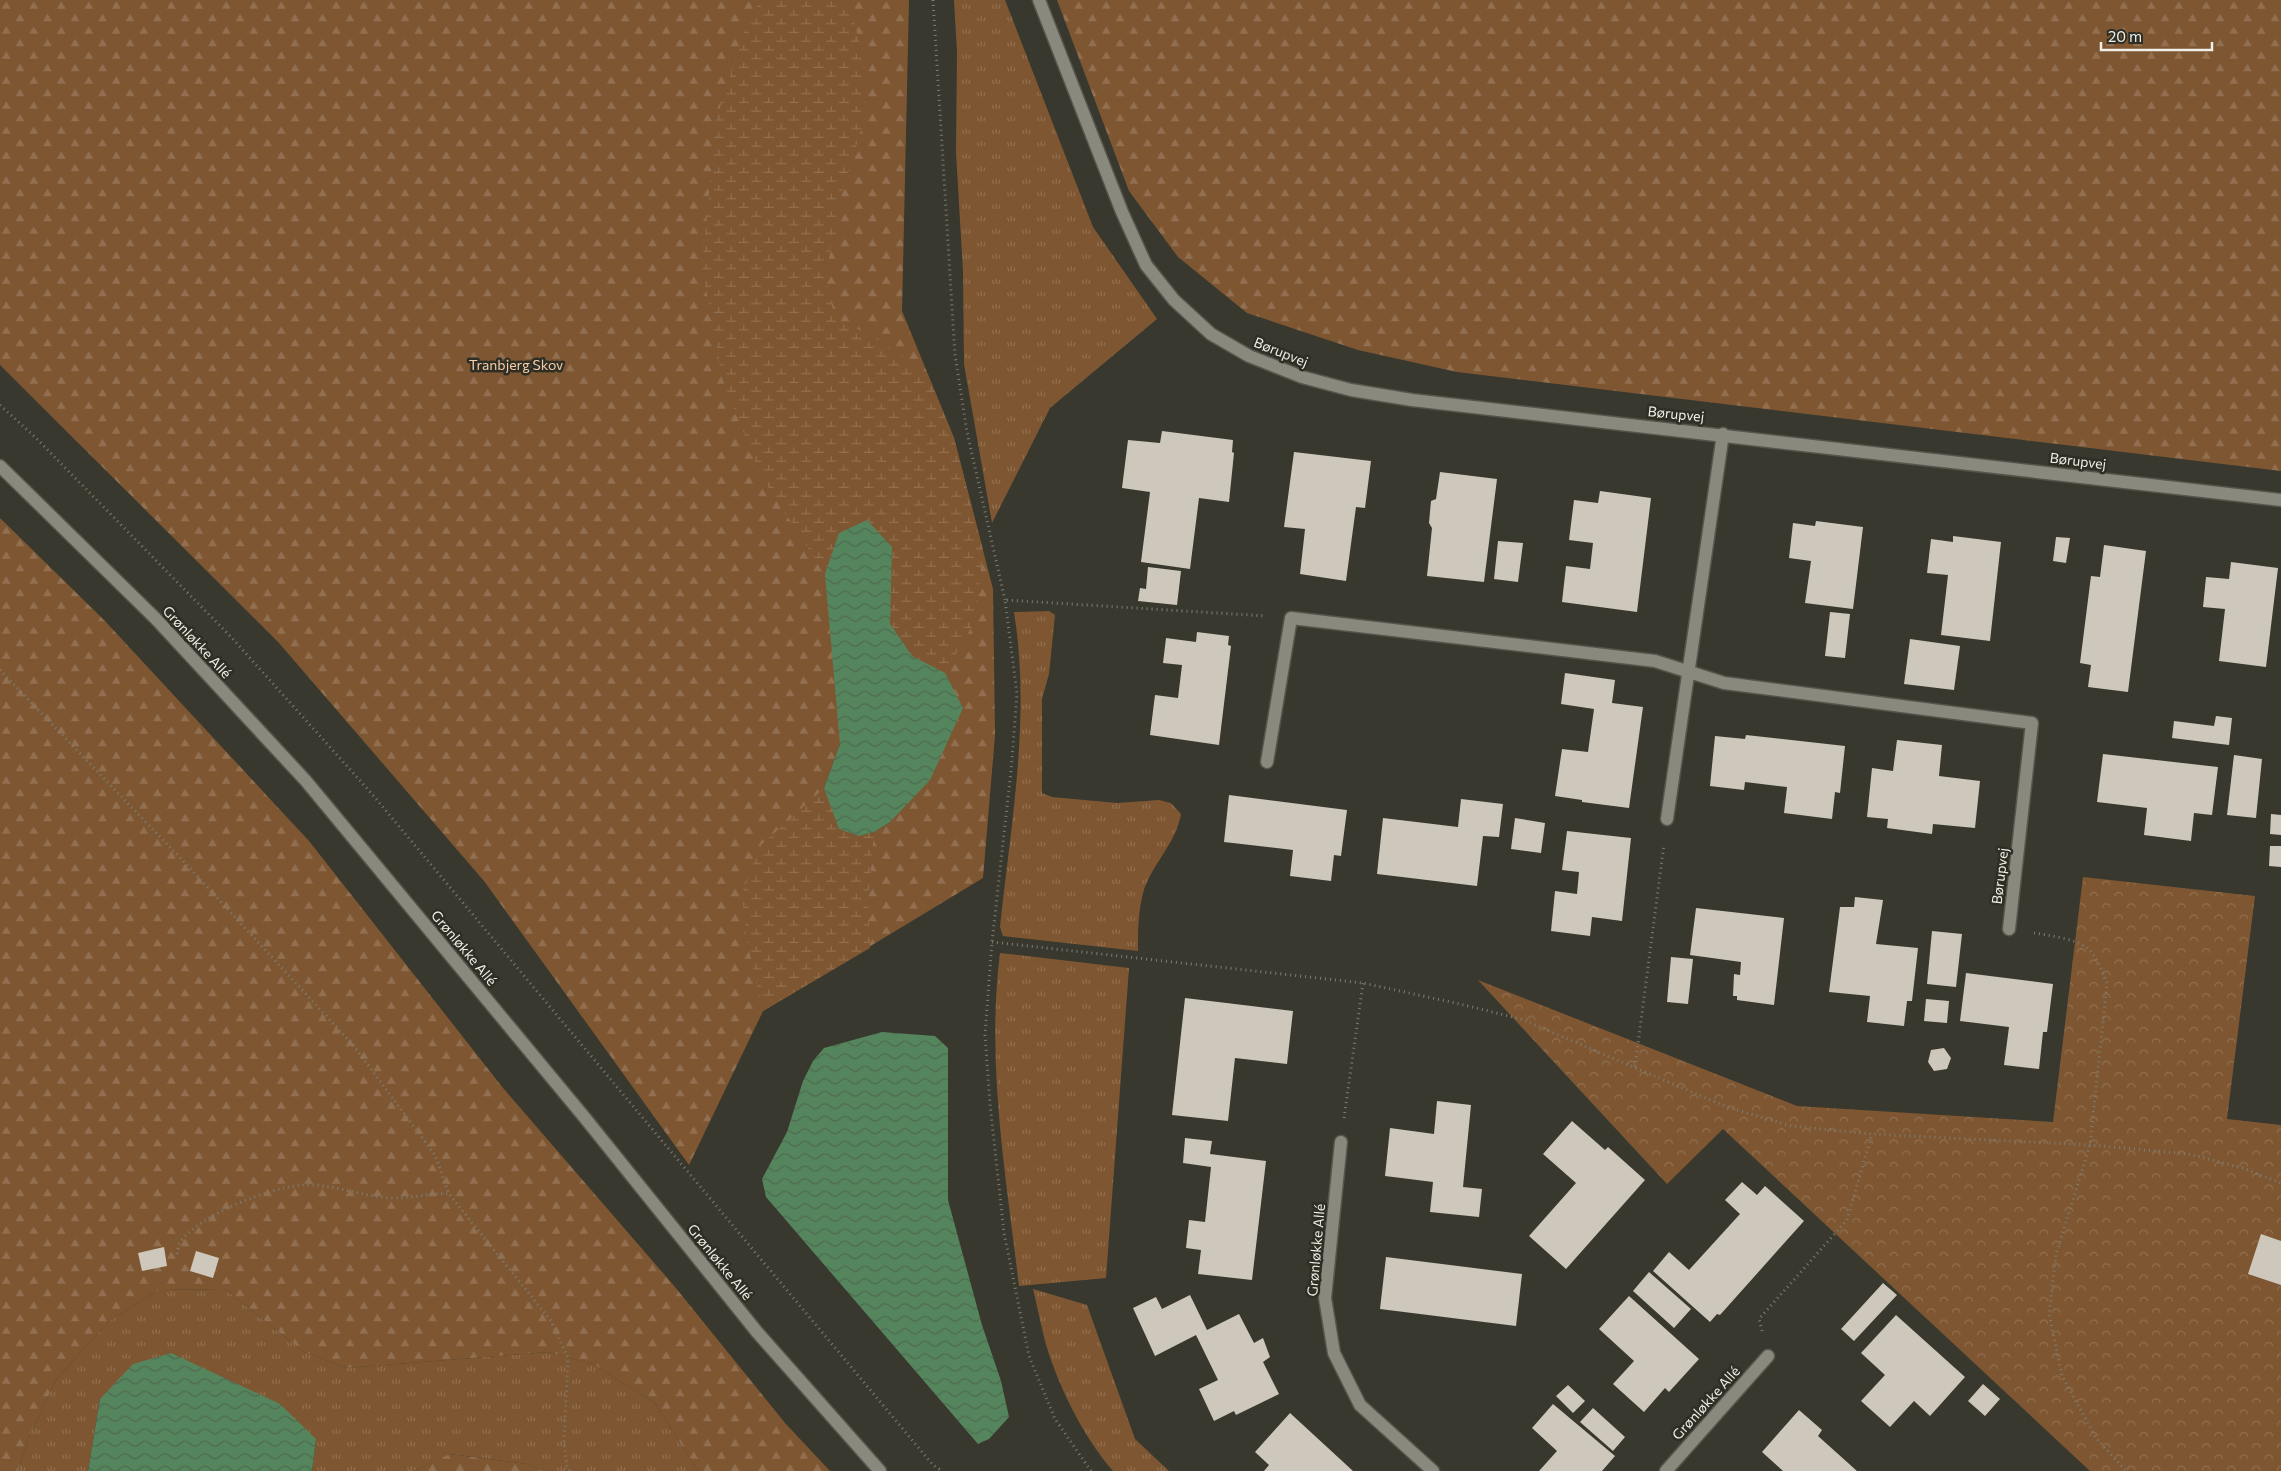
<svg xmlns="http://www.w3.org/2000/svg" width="2281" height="1471" viewBox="0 0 2281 1471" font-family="Commissioner,sans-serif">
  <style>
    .grass { fill: url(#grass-tufts) }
    .forest { fill: url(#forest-firs); fill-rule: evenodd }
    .wetland { fill: url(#wetland-marsh) }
    .park { fill: url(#park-crowns) }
    .water { fill: url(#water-waves) }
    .building { fill: #cec8bc }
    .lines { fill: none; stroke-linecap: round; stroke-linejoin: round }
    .street-casing { stroke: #56554d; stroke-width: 15 }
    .secondary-casing { stroke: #56554d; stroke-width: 15 }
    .path { stroke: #7d7d75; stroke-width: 3; stroke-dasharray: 1 4; stroke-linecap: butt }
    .street { stroke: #89897d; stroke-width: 12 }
    .secondary { stroke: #89897d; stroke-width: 12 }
    .labels { text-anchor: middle; stroke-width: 5; stroke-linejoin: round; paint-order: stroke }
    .street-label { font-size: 14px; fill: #efefe8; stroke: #2e2e24 }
    .park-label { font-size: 14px; fill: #f6cda9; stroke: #2e2e24 }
  </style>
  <defs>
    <pattern id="grass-tufts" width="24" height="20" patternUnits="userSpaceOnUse" patternTransform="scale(1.25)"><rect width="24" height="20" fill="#7e5732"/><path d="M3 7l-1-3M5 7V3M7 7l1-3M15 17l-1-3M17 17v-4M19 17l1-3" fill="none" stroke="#916f50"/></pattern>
    <pattern id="forest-firs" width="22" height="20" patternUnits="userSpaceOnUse" patternTransform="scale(1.25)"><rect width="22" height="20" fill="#7e5732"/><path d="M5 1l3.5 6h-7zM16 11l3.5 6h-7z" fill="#916f50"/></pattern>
    <pattern id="wetland-marsh" width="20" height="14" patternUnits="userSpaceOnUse" patternTransform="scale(1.25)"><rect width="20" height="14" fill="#7e5732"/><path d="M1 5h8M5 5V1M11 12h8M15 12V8" fill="none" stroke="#916f50"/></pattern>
    <pattern id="park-crowns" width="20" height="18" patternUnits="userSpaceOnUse" patternTransform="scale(1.25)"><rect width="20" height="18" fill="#7e5732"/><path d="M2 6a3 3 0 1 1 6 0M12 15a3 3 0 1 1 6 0" fill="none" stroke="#916f50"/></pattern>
    <pattern id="water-waves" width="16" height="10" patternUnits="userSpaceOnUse" patternTransform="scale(1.25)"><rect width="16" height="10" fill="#55855c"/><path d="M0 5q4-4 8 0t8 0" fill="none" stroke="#4f6a52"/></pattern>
  </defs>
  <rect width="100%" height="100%" fill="#38382e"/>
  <path class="grass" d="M954,0h51l88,227 64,92 -107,89 -58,115 -28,-159 -1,-93 -7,-118 1,-101z
    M1049,611l6,4 -6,59 -7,25v94l10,4 65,6 42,-3 12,3 10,11c-5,30 -30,51 -38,79 -5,19 -5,39 -5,58l-135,-15 -3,-9c11,-104 31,-211 14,-315z
    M1000,953l129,15 -23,310 -87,8c-13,-110 -33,-222 -19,-333z
    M225,1289l79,63 42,16 202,-16 45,12 62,39 43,68h-155l-16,-7 -76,-10 -38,17h-101l4,-32 -216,-40 -12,72h-70l10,-32 28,-59 53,-59 50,-31z
    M1033,1289l54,16 48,134 34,32h-56c-27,-31 -48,-72 -62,-111 -8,-22 -12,-47 -18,-71z"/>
  <path class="forest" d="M0,0h909l-7,311 52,127 39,151 2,146 -12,143 -220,133 -74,154 -205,-284 -205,-238 -279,-278zM840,744l50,78 -16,10 -15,4 -35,-48z
    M1057,0h1224v471l-824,-99 -99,-22 -111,-37 -69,-56 -49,-66z
    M0,518l104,102 205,221 194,247 172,199 110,136 45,48h-132l-43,-68 -62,-39 -45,-12 -202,16 -42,-16 -79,-63 -66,1 -50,31 -53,59 -28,59 -10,32h-18z
    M450,1454l77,10 16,7h-130z"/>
  <path class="wetland" d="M762,0h86l16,58 1,60 -22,69 -18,91 11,43 37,14 55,40 26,63 29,112 -8,71 -30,52 -33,-17 -22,-32 2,-77 -25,-27 -28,13 -14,41 -64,-98 -38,-95 -21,-114 14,-147 33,-104z
    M824,788l15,41 20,7 15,-4 -6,71 2,45 -107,63 -16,-70 -5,-47 18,-48z"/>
  <path class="park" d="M2083,877l172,19 -28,223 54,6v346h-191l-367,-342 -56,55 -189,-204 319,126 256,16z"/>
  <path class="water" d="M867,520l25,27 -2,77 22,32 33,17 18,35 -33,72 -40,42 -16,10 -15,4 -20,-7 -15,-41 16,-44 -15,-170 14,-41z
    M882,1032l53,4 13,12v152l34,125 19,56 8,36 -20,22 -11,5 -212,-247 -4,-18 25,-47 16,-51 10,-20 11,-13z
    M171,1353l109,51 36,35 -4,32h-224l12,-72 33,-35z"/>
  <path class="building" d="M1162,431l71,9 -1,12 2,1 -5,49 -30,-4 -9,71 -49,-7 9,-70 -28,-4 6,-48 32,3z
    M1294,452l77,9 -6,47 -9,-1 -10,74 -46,-7 5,-45 -21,-2z
    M1440,472l57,7 -13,103 -57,-6 5,-48 -3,-5 2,-22 5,-2z
    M1600,491l51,7 -14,114 -75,-10 4,-36 24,3 3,-26 -24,-3 5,-40 24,3z
    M1816,521l47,6 -10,82 -48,-6 6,-42 -22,-3 4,-35 22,3z
    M1953,536l48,6 -11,99 -49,-6 7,-60 -21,-2 4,-34 22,3z
    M2056,537l14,1 -4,25 -13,-2z
    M1498,541l25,2 -5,39 -24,-3z
    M2104,545l42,6 -18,141 -40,-5 3,-22 -11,-2 11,-87 9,1z
    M2231,562l47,6 -12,99 -47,-6 6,-52 -22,-2 3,-30 23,2z
    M1148,567l33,4 -4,34 -39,-4 2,-13 6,1z
    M1830,612l20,2 -5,44 -20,-2z
    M1197,632l32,4 -1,9 3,1 -12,99 -69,-10 5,-40 23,3 4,-33 -19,-2 3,-25 30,4z
    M1910,639l50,7 -6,44 -50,-6z
    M1565,673l50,7 -3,23 31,4 -14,101 -47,-6v-2l-27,-4 7,-47 26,3 6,-43 -33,-5z
    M2216,716l16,2 -3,27 -57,-7 2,-17 40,5z
    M1746,735l99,11 -5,47 -5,-1 -3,27 -48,-6 3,-26 -42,-5 -1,8 -34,-4 5,-50 30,3z
    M1897,740l45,5 -3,31 41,5 -5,47 -42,-4 -1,10 -45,-6 1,-9 -21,-2 5,-49 21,3z
    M2103,754l115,13 -6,48 -18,-2 -3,28 -47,-6 3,-27 -50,-6z
    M2234,755l28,4 -6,59 -29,-3z
    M1229,795l118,15 -6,46 -7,-1 -3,26 -41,-5 3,-26 -69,-8z
    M1461,799l42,5 -4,33 -16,-1 -6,50 -100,-12 6,-56 75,9z
    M2271,814l10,1v20l-11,-1z
    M1515,818l30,5 -4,30 -30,-4z
    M1567,831l64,7 -9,83 -30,-4 -2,19 -39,-5 4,-40 22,3 2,-22 -17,-2z
    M2270,846h11v21l-12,-1z
    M1855,897l28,3 -7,44 42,4 -6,53h-5l-3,25 -37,-4 3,-26 -41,-4 11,-85h14z
    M1696,908l88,10 -10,87 -37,-5v-4h-4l1,-22 6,1 1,-13 -51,-7z
    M1932,931l30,3 -6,53 -29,-3z
    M1671,957l22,2 -5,45 -21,-2z
    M1966,973l87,11 -6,48h-4l-4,37 -35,-4 5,-38 -49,-6z
    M1185,998l108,13 -6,53 -52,-6 -7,63 -56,-6z
    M1926,999l23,2 -2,22 -23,-2z
    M1944,1048l7,10 -4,11 -13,2 -6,-9 3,-12z
    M1437,1101l34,4 -8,82 19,2 -3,28 -49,-5 3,-30 -48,-6 5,-48 44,6z
    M1572,1121l33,29 3,-3 37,33 -79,89 -37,-33 47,-53 -33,-29z
    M1185,1138l27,3 -2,13 56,7 -14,119 -54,-6 3,-24 -15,-2 3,-28 16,2 6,-55 -28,-4z
    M1742,1182l15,13 8,-9 39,35 -84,94 -3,-1 -7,8 -57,-51 16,-19 20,18 51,-56 -15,-14z
    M2261,1234l20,7v44l-33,-11z
    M164,1247l3,19 -25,5 -4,-18z
    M196,1251l23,7 -6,20 -23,-7z
    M1386,1257l136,17 -6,52 -136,-17z
    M1649,1272l42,37 -17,19 -41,-37z
    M1883,1283l14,12 -43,46 -13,-12z
    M1190,1295l17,35 32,-16 15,29 9,-5 7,19 -7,5 16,32 -43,21 -2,-4 -20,10 -15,-32 19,-9 -22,-45 -41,21 -22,-48 23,-11 6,12z
    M1629,1296l70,63 -30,33 -4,-4 -21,24 -31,-28 21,-23 -35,-32z
    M1896,1315l69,62 -35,39 -16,-15 -24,26 -29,-26 24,-26 -24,-22z
    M1983,1384l17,15 -15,17 -17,-15z
    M1568,1385l17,16 -12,12 -17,-17z
    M1553,1404l62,52 -13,15h-63l18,-20 -25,-23z
    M1593,1408l32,29 -12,14 -33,-29z
    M1799,1410l23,20 -4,6 39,35h-74l-21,-19z
    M1290,1413l63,58h-89l5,-6 -14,-13z"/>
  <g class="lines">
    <g class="street-casing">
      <path id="street" d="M1267,762l24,-144 364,43 69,22 308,40 -23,206
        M1667,819l56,-385
        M1341,1142l-16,156 9,55 26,52 73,66
        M1666,1471l102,-115"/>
    </g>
    <g class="secondary-casing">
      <path id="secondary" d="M1039,0l83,212 24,53 28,35 37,34 38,22 53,21 49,13 61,10 869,100
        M0,466l156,153 150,162 279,337 172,214 123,139"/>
    </g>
    <path class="path" d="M933,0l22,355 12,77 38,168
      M0,405l36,33 196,200 140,156 561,671 9,6
      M0,670l184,192 169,183 82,110 14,39 102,127 17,37 -4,83 3,25 3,5
      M2034,933c14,2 42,6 53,15 10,8 15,24 20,35l-17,162 -34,109 -7,60 13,62 34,62 30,33
      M992,942l371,41 97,21 61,15 206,88 64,19 81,8 218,11 99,9 54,14 38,15
      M1635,1067l29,-223
      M1344,1118l19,-135
      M177,1254c1,-3 1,-9 3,-11 16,-27 91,-56 122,-58 30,-2 60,12 90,13 20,1 38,-6 57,-4
      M1762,1331l-3,-12 88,-99 25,-86
      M1091,1471l-36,-52 -26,-63 -25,-123 -14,-129 -5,-69 7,-93 19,-171 6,-77 -12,-94 261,16"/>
    <use href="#street" class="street"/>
    <use href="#secondary" class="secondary"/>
  </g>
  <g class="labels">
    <g class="street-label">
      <text transform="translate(1281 352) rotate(22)" y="5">Børupvej</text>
      <text transform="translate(1676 414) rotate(6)" y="5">Børupvej</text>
      <text transform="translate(2078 461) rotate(7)" y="5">Børupvej</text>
      <text transform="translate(197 642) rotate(47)" y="5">Grønløkke Allé</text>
      <text transform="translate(2000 876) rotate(-83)" y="5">Børupvej</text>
      <text transform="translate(464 948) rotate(50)" y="5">Grønløkke Allé</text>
      <text transform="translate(1316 1250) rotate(-85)" y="5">Grønløkke Allé</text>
      <text transform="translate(720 1262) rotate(51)" y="5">Grønløkke Allé</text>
      <text transform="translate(1706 1403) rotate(-48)" y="5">Grønløkke Allé</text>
    </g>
    <g class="park-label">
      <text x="516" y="370">Tranbjerg Skov</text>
    </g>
  </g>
  <path d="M2101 42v8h111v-8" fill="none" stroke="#efefe8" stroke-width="2.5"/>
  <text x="2108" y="42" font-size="15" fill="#efefe8" stroke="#2e2e24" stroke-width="4" paint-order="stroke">20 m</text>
</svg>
